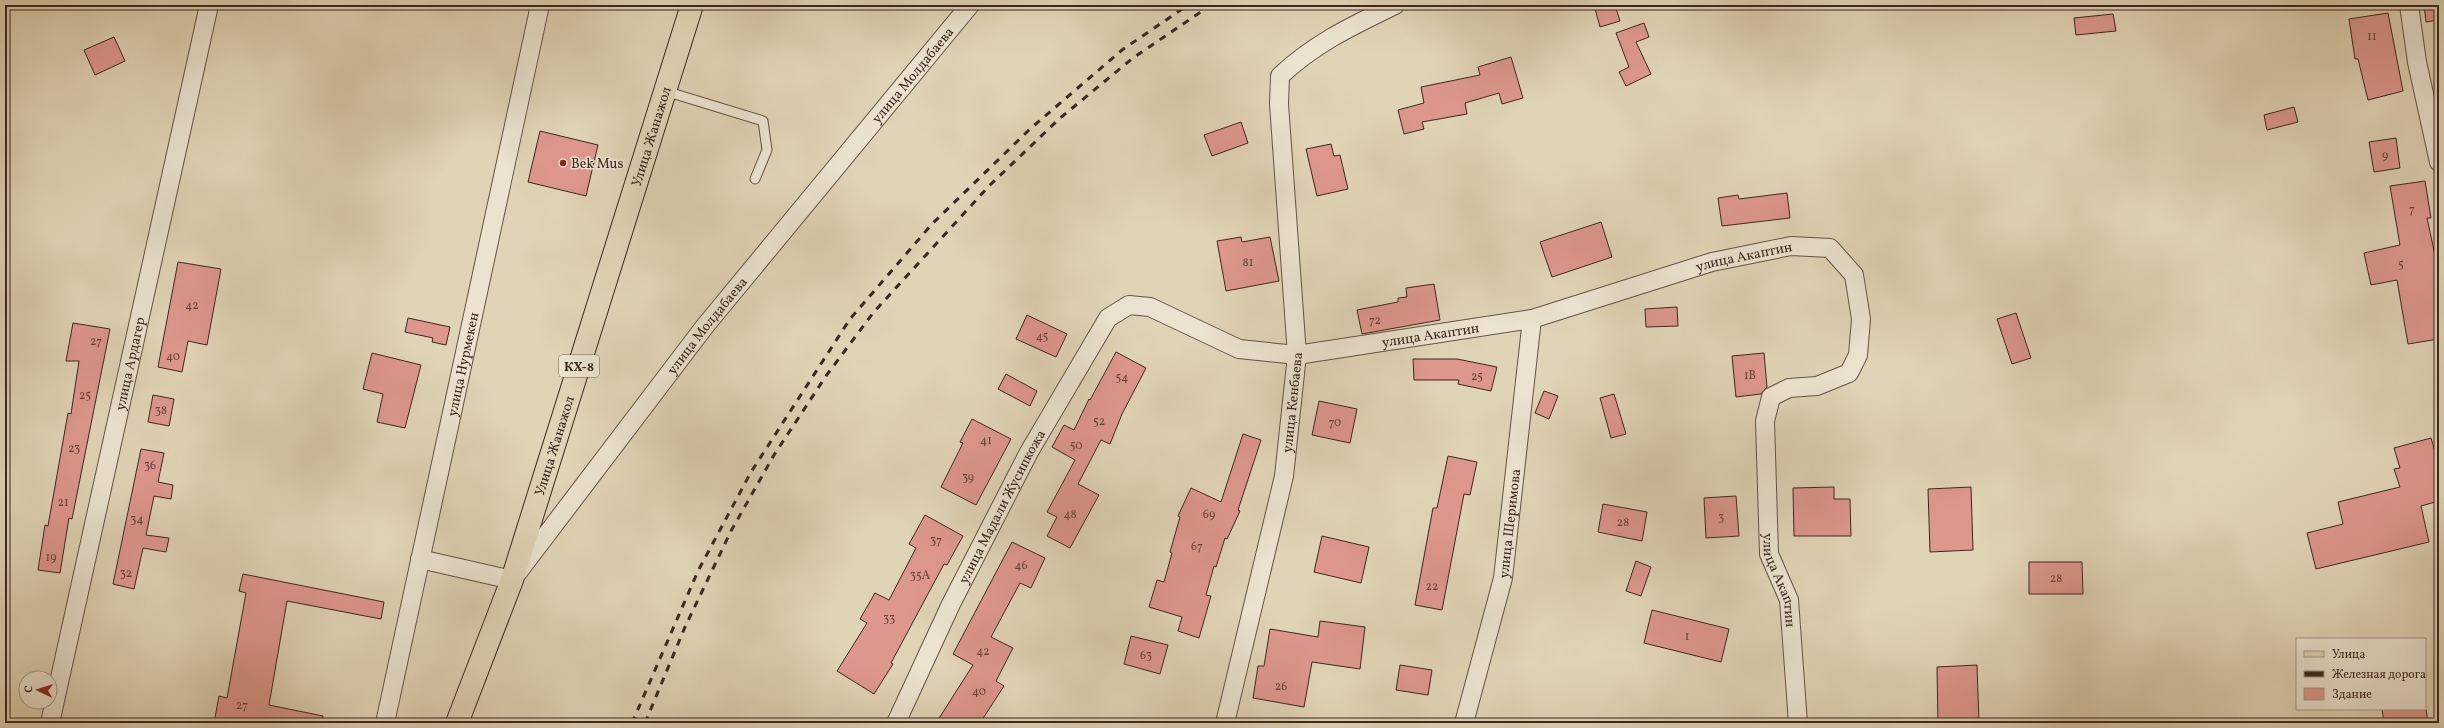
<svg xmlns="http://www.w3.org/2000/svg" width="2444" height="728" viewBox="0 0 2444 728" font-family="Vollkorn,serif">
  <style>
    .building { fill: #de978d; stroke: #3b271f }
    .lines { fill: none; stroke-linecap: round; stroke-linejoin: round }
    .service-casing { stroke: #645245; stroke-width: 11 }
    .minor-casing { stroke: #645245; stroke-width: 20 }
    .primary-casing { stroke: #3b271f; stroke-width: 24 }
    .service { stroke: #ebe3d0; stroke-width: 9 }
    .minor { stroke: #ebe3d0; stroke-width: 18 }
    .primary { stroke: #e0d4b6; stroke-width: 22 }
    .rail { stroke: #3b271f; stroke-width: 3; stroke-dasharray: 7 7; stroke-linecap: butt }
    .poi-dot { fill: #8f2418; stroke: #ebe3d0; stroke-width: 1.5 }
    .labels { text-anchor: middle; stroke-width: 3; stroke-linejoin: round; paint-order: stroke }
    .number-label { font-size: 12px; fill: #64433a }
    .shield { fill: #ebe3d0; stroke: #705f54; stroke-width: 1 }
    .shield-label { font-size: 13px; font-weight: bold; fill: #3b271f }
    .street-label { font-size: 14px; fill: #3b271f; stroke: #ebe3d0 }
    .poi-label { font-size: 14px; fill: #3b271f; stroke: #ebe3d0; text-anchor: start }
  </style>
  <rect width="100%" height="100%" fill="#e0d4b6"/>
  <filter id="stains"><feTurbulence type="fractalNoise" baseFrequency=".005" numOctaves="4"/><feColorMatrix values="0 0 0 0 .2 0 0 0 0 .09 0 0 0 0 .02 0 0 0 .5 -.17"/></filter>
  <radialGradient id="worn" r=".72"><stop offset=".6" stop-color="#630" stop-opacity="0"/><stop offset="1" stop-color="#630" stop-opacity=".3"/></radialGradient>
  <path class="building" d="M1594,5h21l5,16 -20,6z
    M2424,5h15v15l-13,2z
    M2388,13l15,78 -35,9 -10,-41h-3l-6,-40z
    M2113,14l3,17 -40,4 -2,-17z
    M1644,23l5,14 -13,5 15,32 -25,12 -7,-14 10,-5 -13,-34z
    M114,37l11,24 -30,14 -11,-25z
    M1511,57l12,41 -21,6 -3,-11 -34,10 2,11 -45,8 2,7 -20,5 -6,-24 26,-7 -3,-16 59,-12 -2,-8z
    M2294,107l4,15 -31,8 -3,-15z
    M1241,122l7,21 -36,13 -8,-21z
    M540,131l58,14 -12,51 -58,-14z
    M2396,138l4,30 -26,4 -5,-30z
    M1331,144l3,12 6,-1 8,34 -31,7 -11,-47z
    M2425,181l6,37h-4l12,56v65l-31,5 -11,-64 -26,5 -7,-32 36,-8 -10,-59z
    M1787,193l3,25 -68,8 -4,-28 20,-3 1,4z
    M1601,222l11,35 -60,20 -12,-35z
    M1241,237l1,5 28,-5 9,44 -53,10 -9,-50z
    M178,262l43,7 -14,76 -19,-4 -6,31 -24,-5z
    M1434,284l6,36 -78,14 -5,-24 41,-8v-4l9,-1 -1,-9z
    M1677,307l1,19 -32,1 -1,-18z
    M2016,313l15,45 -19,6 -15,-45z
    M1027,315l40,19 -11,23 -40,-18z
    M408,318l42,9 -4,18 -14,-3 1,-4 -28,-6z
    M73,323l37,6 -38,190 -3,-1 -9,55 -22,-3 7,-45 3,1 20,-113 3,1 8,-53h-13z
    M1116,352l30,16 -24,46 -12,30 -9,-4 -23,44 21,11 -29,53 -23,-12 10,-19 -10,-5 28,-52 -23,-13 12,-22 10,5 15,-31 1,1z
    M372,353l49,12 -16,63 -28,-6 6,-28 -20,-5z
    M1764,353l3,34 -6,7 -25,3 -4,-41z
    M1413,359h44l40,8 -6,24 -33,-7 1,-4h-45z
    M1006,374l31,17 -7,15 -32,-17z
    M1544,391l14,5 -9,23 -14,-6z
    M1614,394l12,40 -15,4 -11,-40z
    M153,395l21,4 -5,27 -21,-4z
    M1319,401l38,8 -7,34 -38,-8z
    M972,419l39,20 -35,66 -35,-18 22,-44 -3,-1z
    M1243,434l18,6 -23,70 2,1 -13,28 -2,-1 -9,29 -2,-1 -8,29 5,1 -12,42 -21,-7 4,-14 -33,-10 8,-27 7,2 8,-29 -2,-1 10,-35 -2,-1 13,-28 30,14z
    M2431,438l8,27v36l-18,5 8,36 -113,27 -9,-36 36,-9 -5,-22 62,-15 -6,-18 6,-1 -6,-20z
    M141,449l23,4 -6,29 15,3 -2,14 -17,-3 -8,39 23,3 -3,14 -23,-4 -9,41 -21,-5z
    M1448,456l29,6 -7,33 -6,-1 -22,116 -27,-5 18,-97h4z
    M1834,487v12h16l1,37h-57l-1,-48z
    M1971,487l2,63 -43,2 -2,-63z
    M1736,496l3,40 -33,2 -2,-40z
    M1603,504l44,8 -5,29 -44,-9z
    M925,515l38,21 -16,29 -3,-1 -53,99 2,1 -19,30 -37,-23 30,-48 -7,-4 15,-26 14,7 27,-52 -7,-4z
    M1322,536l47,11 -8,36 -47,-11z
    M1012,542l33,16 -14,30 -11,-5 -29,54 22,11 -17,33 8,5 -24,37h-44l37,-58 -20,-11z
    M1636,561l15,6 -10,29 -15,-5z
    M2029,562h53l1,32h-54z
    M243,574l141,28 -3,17 -94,-18 -18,104 54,11 -1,7h-108l5,-27 8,2 19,-105 -7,-2z
    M1652,610l77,19 -8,33 -77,-19z
    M1320,621l45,6 -5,42 -48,-7 -8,45 -51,-9 5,-32h6l6,-37 48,8z
    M1131,636l37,9 -8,29 -36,-10z
    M1400,665l32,5 -4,25 -32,-5z
    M1977,665l2,58h-41l-1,-56z
    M2382,709h44l2,14h-44z"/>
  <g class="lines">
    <g class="service-casing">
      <path id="service" d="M665,91l98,30 4,29 -12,29"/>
    </g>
    <g class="minor-casing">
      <g id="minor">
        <path d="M2409,5l8,57 22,100"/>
        <path id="s1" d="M420,559l92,21 193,-254 265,-321"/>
        <path id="s2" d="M50,723l159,-718"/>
        <path id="s3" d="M385,723l155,-718"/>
        <path id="s4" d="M896,723l55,-119 78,-152 79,-134 21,-13 21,2 89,42 58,6 235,-36 180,-57 79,-16 39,2 24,27 7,44 -3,36 -9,18 -32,13 -28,2 -18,9 -6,24 4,133 20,46 9,123"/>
        <path id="s5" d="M1225,723l59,-247 13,-121 -18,-251 1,-28c35,-33 72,-50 115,-71"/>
        <path id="s6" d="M1464,723l39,-145 29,-259"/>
      </g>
    </g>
    <g class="primary-casing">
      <g id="primary">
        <path id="s7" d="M457,723l55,-143 180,-575"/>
      </g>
    </g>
    <use href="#service" class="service"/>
    <use href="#minor" class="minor"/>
    <use href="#primary" class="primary"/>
    <path class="rail" d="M632,723l66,-152 53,-99 99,-153 82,-95 98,-95 92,-79 66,-45
      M645,723l40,-96 46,-96 43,-76 52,-79 47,-63 116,-127 70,-67 74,-61 78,-53"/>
  </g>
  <circle class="poi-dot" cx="563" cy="163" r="4"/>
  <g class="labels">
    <g class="number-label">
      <text x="2372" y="40">11</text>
      <text x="2385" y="159">9</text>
      <text x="2412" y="213">7</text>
      <text x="1248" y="266">81</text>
      <text x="2401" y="268">5</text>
      <text x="192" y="309">42</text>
      <text x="1375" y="324">72</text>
      <text x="1042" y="340">45</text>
      <text x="96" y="345">27</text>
      <text x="173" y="360">40</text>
      <text x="1750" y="379">1В</text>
      <text x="1477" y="380">25</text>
      <text x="1122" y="381">54</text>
      <text x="85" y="399">25</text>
      <text x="161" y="414">38</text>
      <text x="1099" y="425">52</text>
      <text x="1335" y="426">70</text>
      <text x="986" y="444">41</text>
      <text x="1076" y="449">50</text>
      <text x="74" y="452">23</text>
      <text x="150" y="469">36</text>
      <text x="968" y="481">39</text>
      <text x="63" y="506">21</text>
      <text x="1070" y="518">48</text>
      <text x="1209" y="518">69</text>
      <text x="1721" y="521">3</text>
      <text x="137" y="523">34</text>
      <text x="1623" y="526">28</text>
      <text x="936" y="544">37</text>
      <text x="1197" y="550">67</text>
      <text x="51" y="561">19</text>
      <text x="1021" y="569">46</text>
      <text x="126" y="577">32</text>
      <text x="920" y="579">35А</text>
      <text x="2056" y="582">28</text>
      <text x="1432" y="590">22</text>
      <text x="889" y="622">33</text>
      <text x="1687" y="640">1</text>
      <text x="983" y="655">42</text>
      <text x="1146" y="659">63</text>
      <text x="1281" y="690">26</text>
      <text x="979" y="695">40</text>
      <text x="242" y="709">27</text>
    </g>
    <rect class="shield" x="559" y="355" width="40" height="22" rx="3"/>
    <g class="shield-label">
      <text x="579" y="371">КХ-8</text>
    </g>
    <g class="street-label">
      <text dy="5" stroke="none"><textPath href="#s1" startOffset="739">улица Молдабаева</textPath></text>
      <text dy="5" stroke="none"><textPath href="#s7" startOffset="618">Улица Жанажол</textPath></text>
      <text dy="5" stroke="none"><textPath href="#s4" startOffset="1119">улица Акаптин</textPath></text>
      <text dy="5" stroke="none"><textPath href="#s1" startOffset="415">улица Молдабаева</textPath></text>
      <text dy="5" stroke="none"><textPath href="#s4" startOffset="795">улица Акаптин</textPath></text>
      <text dy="5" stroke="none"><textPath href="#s2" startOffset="368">улица Ардагер</textPath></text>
      <text dy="5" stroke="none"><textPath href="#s3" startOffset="367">улица Нурмекен</textPath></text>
      <text dy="5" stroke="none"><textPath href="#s5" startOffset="328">улица Кенбаева</textPath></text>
      <text dy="5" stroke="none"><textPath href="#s7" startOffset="294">Улица Жанажол</textPath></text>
      <text dy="5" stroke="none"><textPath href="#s4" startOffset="241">улица Мадали Жусипкожа</textPath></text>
      <text dy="5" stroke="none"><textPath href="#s6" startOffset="205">улица Шеримова</textPath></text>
      <text dy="5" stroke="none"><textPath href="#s4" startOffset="1612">улица Акаптин</textPath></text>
    </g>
    <g class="poi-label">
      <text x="571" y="168">Bek Mus</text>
    </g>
  </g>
  <rect width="2444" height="728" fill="none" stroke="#e0d4b6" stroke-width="20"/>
  <rect x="6" y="6" width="2432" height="716" fill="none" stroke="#3b271f" stroke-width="2"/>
  <rect x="10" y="10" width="2424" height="708" fill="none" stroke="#3b271f"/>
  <rect x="2296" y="638" width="130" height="72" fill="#ebe3d0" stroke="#a59889"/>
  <rect x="2304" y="651" width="20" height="6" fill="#e0d4b6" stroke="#a59889"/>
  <text x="2332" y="658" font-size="12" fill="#3b271f">Улица</text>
  <rect x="2304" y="671" width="20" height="6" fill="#3b271f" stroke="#a59889"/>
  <text x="2332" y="678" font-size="12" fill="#3b271f">Железная дорога</text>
  <rect x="2304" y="688" width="20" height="12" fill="#de978d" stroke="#a59889"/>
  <text x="2332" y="698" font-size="12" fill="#3b271f">Здание</text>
  <g transform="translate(38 690) rotate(274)"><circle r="19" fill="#ebe3d0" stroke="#a59889"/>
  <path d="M0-3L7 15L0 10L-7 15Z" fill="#8f2418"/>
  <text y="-6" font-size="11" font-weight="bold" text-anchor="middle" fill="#3b271f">С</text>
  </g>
  <rect width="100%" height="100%" filter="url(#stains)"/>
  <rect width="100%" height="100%" fill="url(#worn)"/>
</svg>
